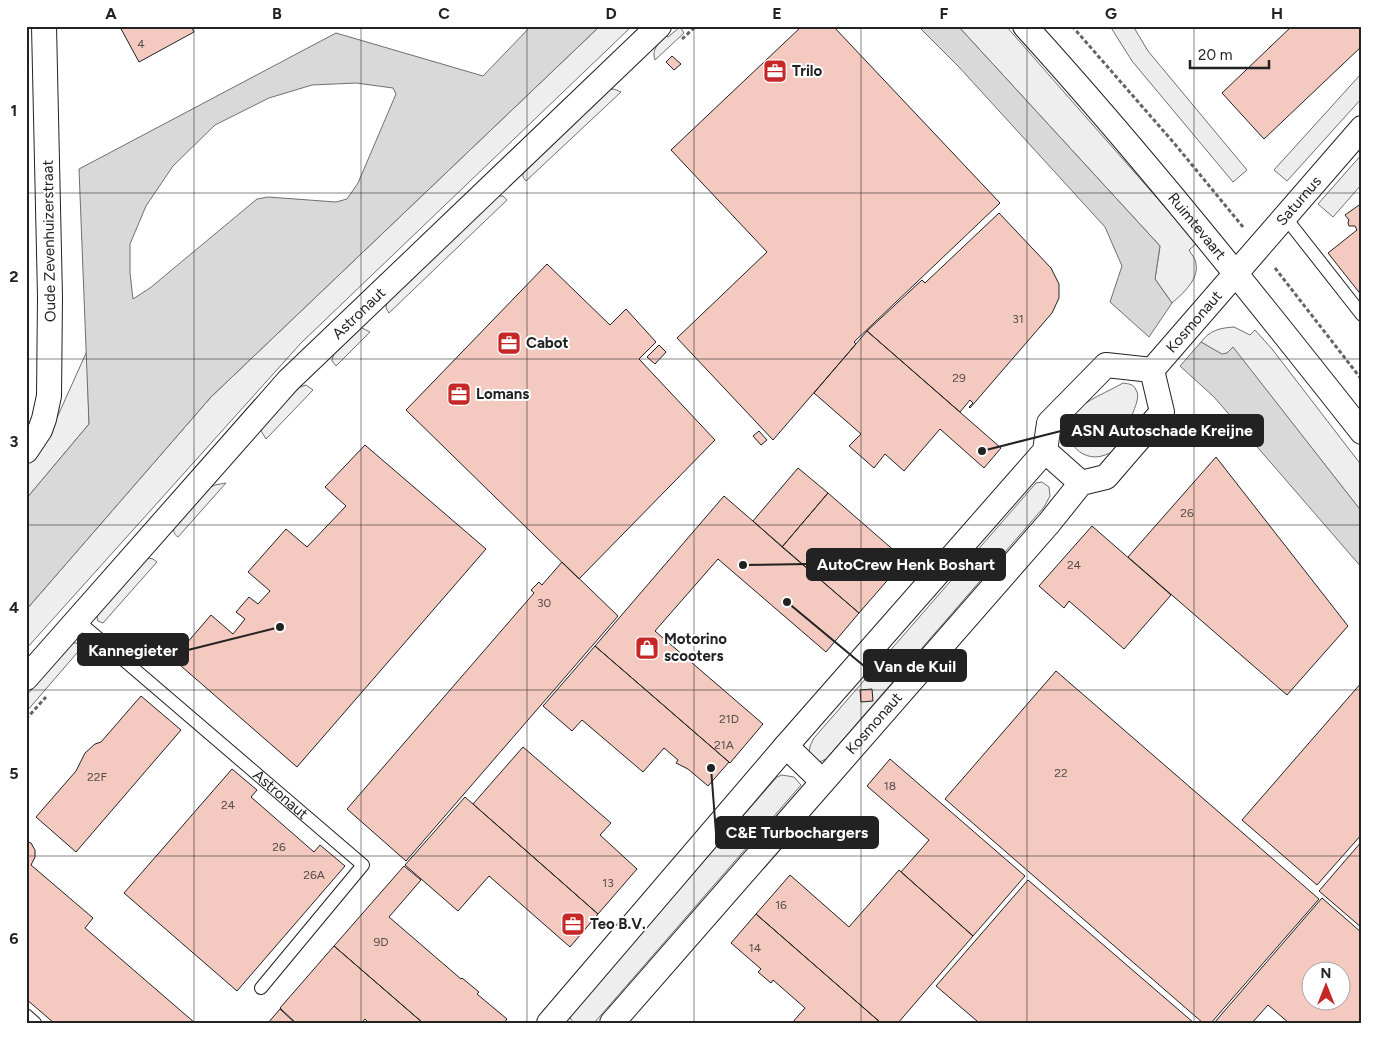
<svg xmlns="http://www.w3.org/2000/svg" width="1388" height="1049" viewBox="0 0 1388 1049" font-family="Figtree,sans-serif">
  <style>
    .green { fill: #eee; stroke: #6f6f6f }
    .parking { fill: #ededed; stroke: #6f6f6f }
    .water { fill: #d9d9d9; stroke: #6f6f6f; fill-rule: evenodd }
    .building { fill: #f3c9c0; stroke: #222; fill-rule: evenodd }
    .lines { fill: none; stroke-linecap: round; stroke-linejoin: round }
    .service-casing { stroke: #222; stroke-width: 14 }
    .minor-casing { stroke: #222; stroke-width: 26 }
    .path { stroke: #646464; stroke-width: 3; stroke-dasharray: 4 2.5; stroke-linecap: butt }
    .service { stroke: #fff; stroke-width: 12 }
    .minor { stroke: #fff; stroke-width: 24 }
    .grid { fill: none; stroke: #222; stroke-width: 1; stroke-opacity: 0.55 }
    .labels { text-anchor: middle; stroke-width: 4; stroke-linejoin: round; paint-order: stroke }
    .number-label { font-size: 12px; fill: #564c4a }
    .poi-label { font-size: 15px; font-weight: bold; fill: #222; stroke: #fff; text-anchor: start }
    .street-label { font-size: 15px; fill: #222; stroke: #fff }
    .leader { fill: none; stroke: #222; stroke-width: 2 }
    .callout-dot { fill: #222; stroke: #fff; stroke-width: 2 }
    .callout { fill: #222; stroke: #222; stroke-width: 2 }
    .callout-label { font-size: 16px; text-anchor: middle; font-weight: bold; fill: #fff }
    .neatline { fill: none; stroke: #222; stroke-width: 2 }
    .grid-label { font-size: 16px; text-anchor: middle; font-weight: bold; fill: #222 }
  </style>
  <rect width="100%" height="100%" fill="#fff"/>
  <path class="green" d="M600,26h32l-331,317 -275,306v-39l185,-213z
    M958,26h48l180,205 10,13 -7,6c2,4 7,9 7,14 3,16 -14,30 -24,39l-17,-24 5,-33z
    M680,27l4,6 -29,27c-4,-11 4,-17 11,-25l2,2z
    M614,89l7,3 -95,89 -3,-4v-7l83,-80z
    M499,196h4l4,4 -118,113 -3,-5 1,-7 106,-104z
    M1234,327l16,8 5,-5 17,19 90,117v46l-129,-164 -6,5 -5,2 -21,-13c9,-12 19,-14 33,-15z
    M362,328l8,4 -34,34 -4,-5c0,-10 21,-30 30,-33z
    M87,351l2,73 -63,75v-39l25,-29z
    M1123,383c6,1 11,1 13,7 2,2 2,8 1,11 -2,9 -18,46 -25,51 -2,1 -5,2 -7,3 -25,10 -49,-21 -31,-42 13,-14 34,-21 49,-30z
    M306,385l7,5 -47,49 -5,-8 2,-5 37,-39z
    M1042,482l7,5 1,9 -6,11 -218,252 -9,4 -8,-8 1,-9 4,-8 222,-255z
    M226,483l-48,54c-4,-3 -5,-5 -4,-11l33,-37 8,-4z
    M148,558l5,1 4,3 -54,61 -5,-2 -1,-3 1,-4 47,-55z
    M73,643h6l4,3 -57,66v-16z
    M782,775l12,2 7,8 -206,237 -21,1 -4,-5 5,-9 202,-232z"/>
  <path class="parking" d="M1110,26h23l15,25 99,119 -14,12 -101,-121z
    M1360,75l2,2v21l-75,83 -13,-11z
    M1362,154v30l-29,33 -15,-13z"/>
  <path class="water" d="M531,26h69l-389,371 -185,213v-111l63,-75 -10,-255 257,-136 147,43zM356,83l37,5 3,6 -38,89 -11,16 -11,3 -68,-5 -11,2 -107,89 -17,11 -3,-26v-29l16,-38 27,-40 42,-41 54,-27 43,-13z
    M918,26h40l202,220 -5,33 17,24 -23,34 -39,-35 12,-36 -17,-39 -147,-161z
    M1201,342l21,12 5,-1 6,-6 129,165v56l-148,-171 -34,-31z"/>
  <path class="building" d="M122,26h69l3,6 -55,30 -19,-35z
    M802,26h31l167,177 -146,139 2,2 -83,96 -96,-102 90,-86 -96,-102z
    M1292,26h70v20l-98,93 -42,-46z
    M672,56l9,8 -7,6 -8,-8z
    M1362,203v93l-34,-43 29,-23 -2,-4h-6l-1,-3 1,-3 -4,-5z
    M999,213l52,55 8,16v14l-7,15 -82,95 -1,-1 4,-4 -3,-3 -10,12 -93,-81 55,-51 3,3z
    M547,264l63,61 16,-16 30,33 -17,17 76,81 -136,139 -173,-169z
    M867,331l134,117 -17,20 -44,-39 -36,42 -19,-17 -11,14 -25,-22 12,-12 -47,-41z
    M659,345l7,7 -11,12 -8,-7z
    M759,431l8,9 -6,5 -8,-9z
    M365,445l121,104 -189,218 -124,-108 38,-44 22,19 12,-15 -9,-7 13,-15 9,7 12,-13 -22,-19 38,-43 21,18 39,-41 -21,-19z
    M1216,457l132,169 -61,69 -159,-138z
    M798,468l30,25 -46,54 -29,-26z
    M828,493l77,67 -46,53 -77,-66z
    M724,496l135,117 -33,39 -108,-93 -63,72 108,93 -33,39 -135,-117z
    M1092,526l79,69 -47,54 -55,-48 -5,7 -25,-22z
    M562,562l56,54 -212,245 -59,-52 187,-216 -3,-3 8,-8 3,3z
    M595,646l134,116 -21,24 -20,-17 -12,-6 2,-3 -14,-12 -21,24 -61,-52 -10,11 -29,-25z
    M1056,671l263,228 -108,124h-8l-258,-224z
    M1362,682v152l-45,51 -75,-65z
    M872,689l1,12 -12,1 -1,-12z
    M141,696l40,34 -105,122 -40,-35 40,-46 9,-18 10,-9 6,-2z
    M523,747l88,76 -11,12 37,34 -39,45 -125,-110z
    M890,759l135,117 -52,60 -72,-64 28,-32 -62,-54z
    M232,769l25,21 -6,7 63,55 6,-7 25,21 -108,125 -113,-98z
    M465,797l133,117 -28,33 -81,-71 -31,35 -53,-46z
    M26,841l5,2 4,7v7l-4,8 62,53 -8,10 110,95h-141l-28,-24z
    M1362,841v87l-43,-37z
    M404,866l17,14 -32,37 72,62 1,-1 17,14 -2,2 30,25 -3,4h-81l-89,-77z
    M899,870l74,66 -75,87h-17l-125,-109 34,-39 59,52z
    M1028,880l166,143h-219l2,-2 -41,-35z
    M1322,898l40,35v90h-73l-21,-18 -16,18h-38zM1310,972h30v30h-30z
    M756,914l125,109h-89l13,-15 -32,-28 -2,3 -13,-11 3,-3 -30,-26z
    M334,946l89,77h-54l-4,-4 -4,4h-65l-16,-15z
    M280,1009l15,14h-27z"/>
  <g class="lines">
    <g class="service-casing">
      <g id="service">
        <path d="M1285,217l77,98"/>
        <path id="s1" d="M77,620l286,245 -102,123"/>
        <path d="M26,1015l9,8"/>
      </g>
    </g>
    <g class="minor-casing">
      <g id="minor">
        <path id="s2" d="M1025,26c118,130 228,268 337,406"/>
        <path id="s3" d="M1152,370l210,-242"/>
        <path d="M26,451l14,-21 4,-11 5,-23 1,-99 -6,-271"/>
        <path d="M1045,451l36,32"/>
        <path id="s4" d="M26,678l262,-297 371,-355"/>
        <path d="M786,746l36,35"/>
        <path d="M549,1023l237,-277 259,-295 4,-28 57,-58 46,5"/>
        <path id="s5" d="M612,1023l437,-500 32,-40 25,-6 56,-65 -10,-42"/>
      </g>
    </g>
    <path class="path" d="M1072,26l102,117 69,84
      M682,39l14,-13
      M1275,268l87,112
      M26,719l20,-22"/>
    <use href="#service" class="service"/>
    <use href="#minor" class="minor"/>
  </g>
  <path class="grid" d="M194,26v997M361,26v997M527,26v997M694,26v997M861,26v997M1027,26v997M1194,26v997M26,193h1336M26,359h1336M26,525h1336M26,690h1336M26,856h1336"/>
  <defs>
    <g id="office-square" transform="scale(1.25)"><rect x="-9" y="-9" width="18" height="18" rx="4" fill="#c62828" stroke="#fff"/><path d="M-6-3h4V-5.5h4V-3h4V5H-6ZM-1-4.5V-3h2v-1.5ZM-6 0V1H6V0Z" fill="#fff"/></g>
    <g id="shop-square" transform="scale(1.25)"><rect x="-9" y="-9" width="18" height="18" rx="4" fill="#c62828" stroke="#fff"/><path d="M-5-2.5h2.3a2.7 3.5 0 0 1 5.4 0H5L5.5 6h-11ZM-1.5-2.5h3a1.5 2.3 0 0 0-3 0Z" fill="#fff"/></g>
  </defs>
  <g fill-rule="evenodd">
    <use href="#office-square" x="775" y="71"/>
    <use href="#office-square" x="509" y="343"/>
    <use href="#office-square" x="459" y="394"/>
    <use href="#shop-square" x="647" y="648"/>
    <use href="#office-square" x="573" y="924"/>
  </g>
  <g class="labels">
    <g class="number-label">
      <text x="141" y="48">4</text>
      <text x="1018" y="323">31</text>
      <text x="959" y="382">29</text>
      <text x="1187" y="517">26</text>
      <text x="1074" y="569">24</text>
      <text x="544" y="607">30</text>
      <text x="729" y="723">21D</text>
      <text x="724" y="749">21A</text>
      <text x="1061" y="777">22</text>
      <text x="97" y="781">22F</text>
      <text x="890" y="790">18</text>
      <text x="228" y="809">24</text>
      <text x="279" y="851">26</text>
      <text x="314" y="879">26A</text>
      <text x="608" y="887">13</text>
      <text x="781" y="909">16</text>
      <text x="381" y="946">9D</text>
      <text x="755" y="952">14</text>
    </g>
    <g class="poi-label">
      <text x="792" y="76">Trilo</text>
      <text x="526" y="348">Cabot</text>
      <text x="476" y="399">Lomans</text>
      <text x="664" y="644">Motorino<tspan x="664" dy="17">scooters</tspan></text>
      <text x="590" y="929">Teo B.V.</text>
    </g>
    <g class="street-label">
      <text dy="5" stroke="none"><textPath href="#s3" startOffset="224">Saturnus</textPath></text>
      <text dy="5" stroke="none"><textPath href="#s2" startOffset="264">Ruimtevaart</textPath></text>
      <text transform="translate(49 241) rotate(-91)" y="5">Oude Zevenhuizerstraat</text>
      <text dy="5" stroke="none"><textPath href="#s4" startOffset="494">Astronaut</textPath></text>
      <text dy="5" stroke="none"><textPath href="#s3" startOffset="64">Kosmonaut</textPath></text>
      <text dy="5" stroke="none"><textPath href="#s5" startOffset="398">Kosmonaut</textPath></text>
      <text dy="5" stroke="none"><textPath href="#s1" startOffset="268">Astronaut</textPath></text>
    </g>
  </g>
  <path class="leader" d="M982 451L1061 431M743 565L807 564M280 627L188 650M787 602L864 666M711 768L716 833"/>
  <g class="callout-dot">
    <circle cx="982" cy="451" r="5"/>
    <circle cx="743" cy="565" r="5"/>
    <circle cx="280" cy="627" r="5"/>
    <circle cx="787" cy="602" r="5"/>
    <circle cx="711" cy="768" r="5"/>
  </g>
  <g class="callout">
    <rect x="1061" y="415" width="202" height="31" rx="5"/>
    <rect x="807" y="549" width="198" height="31" rx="5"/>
    <rect x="78" y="634" width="110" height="31" rx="5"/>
    <rect x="864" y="650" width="102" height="31" rx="5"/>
    <rect x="716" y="817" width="162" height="31" rx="5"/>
  </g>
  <g class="callout-label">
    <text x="1162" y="436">ASN Autoschade Kreijne</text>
    <text x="906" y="570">AutoCrew Henk Boshart</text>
    <text x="133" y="656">Kannegieter</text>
    <text x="915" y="672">Van de Kuil</text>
    <text x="797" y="838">C&amp;E Turbochargers</text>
  </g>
  <rect width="1388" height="1049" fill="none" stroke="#ffffff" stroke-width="55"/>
  <g transform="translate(1326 986)"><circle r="24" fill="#ffffff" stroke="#a7a7a7"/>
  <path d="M0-4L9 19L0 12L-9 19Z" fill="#c62828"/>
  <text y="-8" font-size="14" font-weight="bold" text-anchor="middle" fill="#222222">N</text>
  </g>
  <path d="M1190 60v8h79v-8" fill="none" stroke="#222222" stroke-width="2.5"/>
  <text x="1198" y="60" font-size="15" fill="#222222" stroke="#ffffff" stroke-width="4" paint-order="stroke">20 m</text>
  <rect x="28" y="28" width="1332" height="994" class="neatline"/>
  <g class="grid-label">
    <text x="111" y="19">A</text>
    <text x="277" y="19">B</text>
    <text x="444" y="19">C</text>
    <text x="611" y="19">D</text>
    <text x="777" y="19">E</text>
    <text x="944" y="19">F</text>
    <text x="1111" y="19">G</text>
    <text x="1277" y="19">H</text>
    <text x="14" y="116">1</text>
    <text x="14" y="282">2</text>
    <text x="14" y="447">3</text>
    <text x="14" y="613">4</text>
    <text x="14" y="779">5</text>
    <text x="14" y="944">6</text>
  </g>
</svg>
